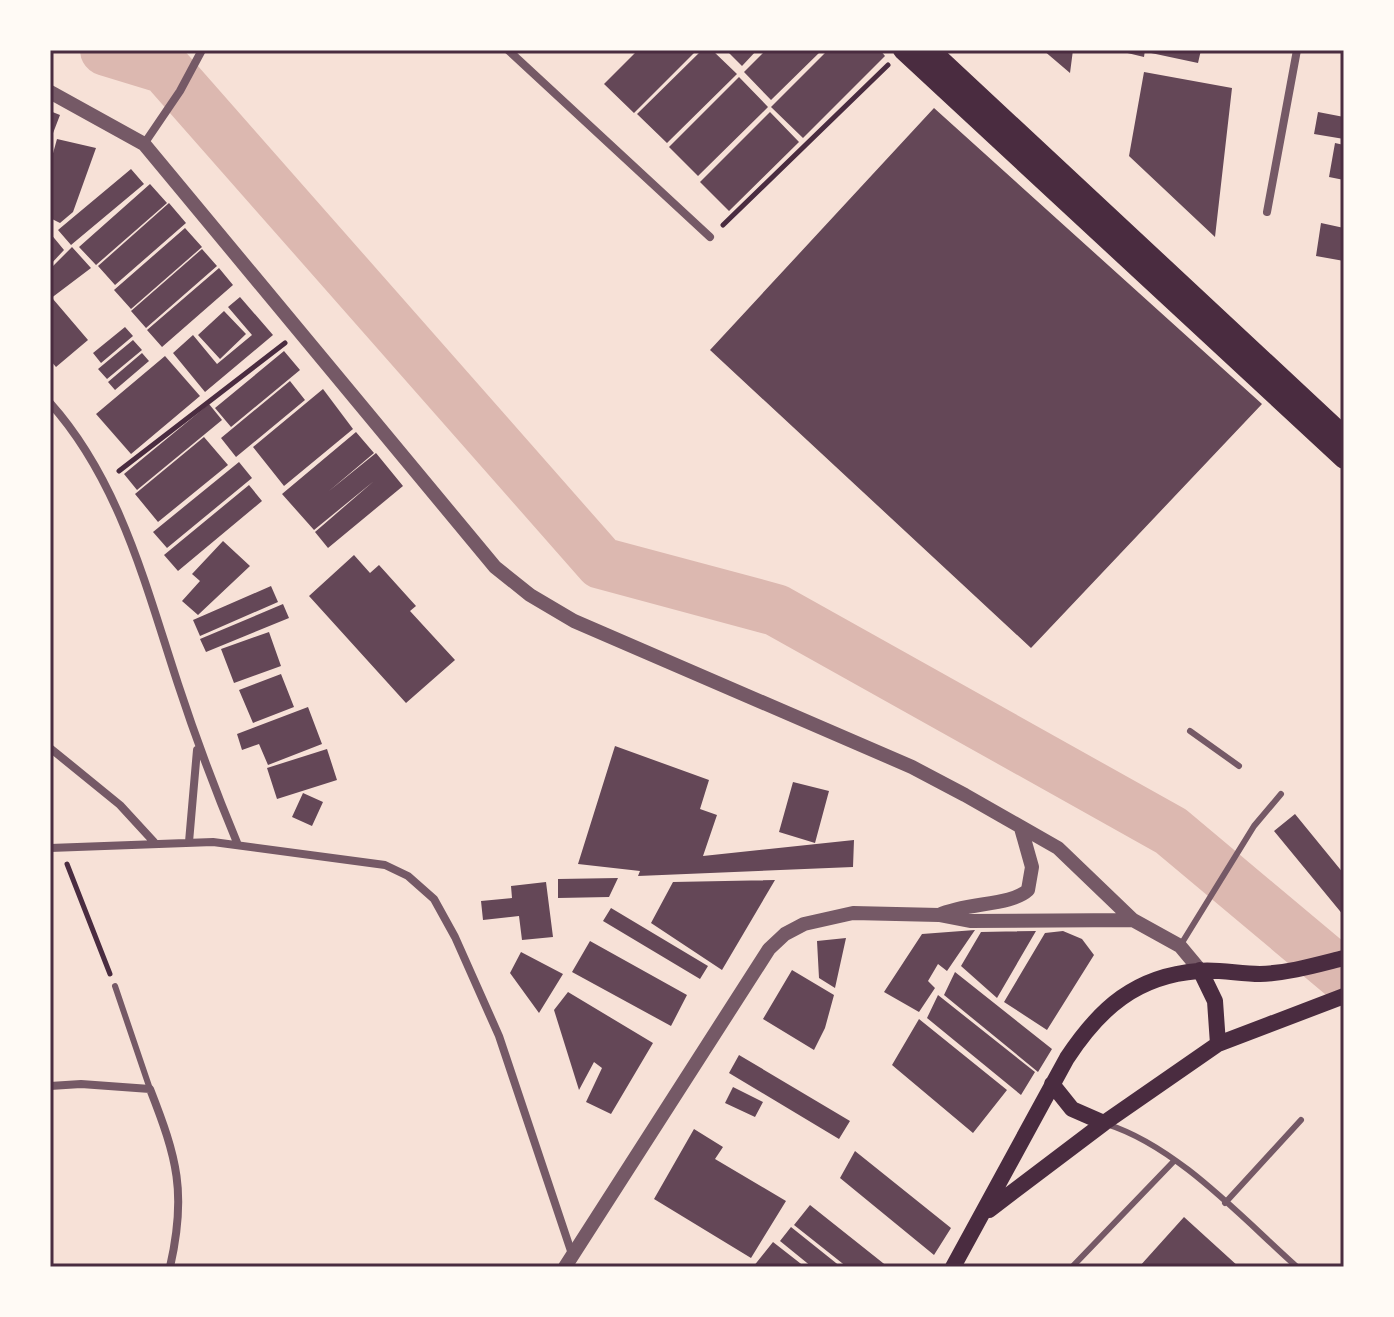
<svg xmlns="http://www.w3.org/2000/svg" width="1394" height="1317" viewBox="0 0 1394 1317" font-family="'Sofia Sans Condensed',sans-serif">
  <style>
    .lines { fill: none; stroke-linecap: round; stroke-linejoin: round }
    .stream { stroke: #dcb8b0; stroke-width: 9 }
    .river { stroke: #dcb8b0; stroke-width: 52 }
    .building { fill: #644757 }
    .path { stroke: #4a2c40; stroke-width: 5 }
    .service { stroke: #755966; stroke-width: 6 }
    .minor { stroke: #755966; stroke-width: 8 }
    .tertiary { stroke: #755966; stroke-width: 14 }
    .secondary { stroke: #4a2c40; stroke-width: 16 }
    .primary { stroke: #4a2c40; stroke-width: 20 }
    .neatline { fill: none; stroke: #4a2c40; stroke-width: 3 }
  </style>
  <rect width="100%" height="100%" fill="#f7e1d7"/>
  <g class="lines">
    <path class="stream" d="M165,68l10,-18"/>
    <path class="river" d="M106,50l59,18 436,495 175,47 395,221 173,145"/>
  </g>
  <path class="building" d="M638,50h59l-63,63 -30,-29z
    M702,50h10l25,24 -70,69 -30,-29z
    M726,50h31l-15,16z
    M766,50h56l-51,50 -27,-28z
    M828,50h52l5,6 -82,82 -32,-31z
    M1043,50h30l-3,23z
    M1115,50h30l-1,7z
    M1151,50h50l-3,13 -47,-10z
    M1144,72l88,16 -17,149 -86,-81z
    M739,77l29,30 -70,69 -29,-29z
    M934,108l328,296 -231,244 -321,-298z
    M50,111l10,4 -10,26z
    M770,112l29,30 -70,69 -29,-29z
    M1318,112l26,5v22l-30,-5z
    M57,139l39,9 -23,64 -13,11 -10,-5v-54z
    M1335,143l9,2v35l-15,-3z
    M131,169l13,15 -73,61 -13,-15z
    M150,184l17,19 -71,62 -17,-18z
    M169,203l17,20 -71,62 -17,-19z
    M1321,223l23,5v33l-28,-5z
    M185,228l17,19 -71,62 -17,-19z
    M50,233l14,17 -14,15z
    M72,247l19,21 -41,31v-30z
    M202,249l15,17 -71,62 -15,-17z
    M219,268l14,17 -71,62 -15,-17z
    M240,297l33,38 -68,57 -32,-39 20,-18 24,29 35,-29 -24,-28z
    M53,299l35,41 -32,27 -6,-7v-58z
    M224,311l22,23 -26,25 -22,-24z
    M125,327l8,9 -32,27 -8,-10z
    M133,340l9,10 -35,29 -9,-10z
    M284,351l16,19 -69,57 -16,-19z
    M142,353l7,8 -34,29 -7,-8z
    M165,356l35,40 -69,58 -35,-40z
    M290,381l15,19 -69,57 -15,-19z
    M323,389l30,40 -69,57 -31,-39z
    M209,404l13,16 -85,70 -13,-16z
    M356,432l18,21 -45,38 47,-38 27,33 -75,62 -13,-16 59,-51 -60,49 -32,-36z
    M204,437l24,28 -70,57 -23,-28z
    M239,462l13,16 -85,70 -14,-16z
    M249,485l13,16 -84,70 -14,-16z
    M223,541l27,25 -52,49 -16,-14 18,-20 -8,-7z
    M354,555l16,18 9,-8 37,41 -6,5 45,49 -49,43 -97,-107z
    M271,586l7,16 -78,34 -7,-16z
    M283,604l6,14 -83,34 -6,-13z
    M269,632l12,34 -47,17 -13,-34z
    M281,674l13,33 -41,16 -14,-33z
    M308,707l14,37 -54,21 -9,-21 -17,6 -5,-16z
    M615,746l94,34 -9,29 17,6 -14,41 151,-16 -1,27 -215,9 2,-5 -62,-7z
    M327,749l10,31 -60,19 -10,-31z
    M793,782l36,9 -14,52 -36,-11z
    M303,793l20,9 -11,24 -20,-9z
    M1295,814l49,60v42l-70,-85z
    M618,878l-9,19 -51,1v-19z
    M775,880l-53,90 -71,-47 22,-41z
    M546,882l7,55 -31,3 -3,-24 -36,4 -2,-19 31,-3 -1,-12z
    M611,908l97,58 -8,13 -97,-58z
    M975,930l-28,41 -9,-7 -10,17 7,7 -16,24 -35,-20 38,-58z
    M1036,931l-39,67 -36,-32 20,-34z
    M1063,931l19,8 12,16 -47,75 -43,-28 41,-69z
    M846,938l-11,50 -16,-10 -2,-37z
    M590,941l97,54 -16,31 -99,-54z
    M521,952l42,22 -24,39 -29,-40z
    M792,970l42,25 -9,33 -11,22 -51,-31z
    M955,972l97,77 -14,23 -94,-77z
    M568,992l85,51 -42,71 -25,-12 16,-34 -8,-6 -15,28 -25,-80z
    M938,995l97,77 -14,23 -94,-77z
    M919,1019l88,71 -34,43 -81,-68z
    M739,1055l111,66 -11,18 -110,-66z
    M733,1087l30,15 -8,15 -30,-14z
    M694,1129l29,18 -8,12 71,42 -35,57 -97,-59z
    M855,1151l96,77 -17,27 -94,-77z
    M810,1205l78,62h-41l-53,-42z
    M1184,1217l55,50h-100z
    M791,1227l50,40h-29l-32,-26z
    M773,1242l32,25h-52z"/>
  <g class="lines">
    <path class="path" d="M723,225l165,-160
      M119,471l166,-128
      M67,864l43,110"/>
    <path class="service" d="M1190,731l49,35
      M1180,946l74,-120 27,-32
      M115,986l35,103
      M1106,1124c71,22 136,94 191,143
      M1225,1203l76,-83
      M1072,1267l102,-106"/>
    <path class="minor" d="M508,50l202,187
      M144,144l36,-53 22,-41
      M1267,212l30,-162
      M50,403c70,78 96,184 128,281 18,55 38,108 60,161
      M50,748l70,57 34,37
      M189,842l8,-92
      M50,848l163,-6 172,23 23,11 26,23 21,38 44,99 73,218
      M50,1086l31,-2 69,5c27,69 37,104 20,178"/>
    <path class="tertiary" d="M50,92l94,52 351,423 35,28 44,26 338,146 53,28 93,53 75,72
      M939,915c28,-13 72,-9 89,-25l4,-23 -11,-39
      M565,1267l204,-318 16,-15 19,-10 49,-11 86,2 31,6 163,-1 47,26 20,24"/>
    <path class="secondary" d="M1200,970l15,31 3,43
      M1052,1084l20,25 32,14
      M989,1210l115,-87 114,-79 126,-48
      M953,1267l114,-209c33,-50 69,-82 131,-87 21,-2 41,3 62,3 29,-1 56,-9 84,-16"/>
    <path class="primary" d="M903,50l441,409
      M930,50l414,386"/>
  </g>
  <rect width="1394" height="1317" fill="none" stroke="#fffaf5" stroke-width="104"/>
  <rect x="52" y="52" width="1290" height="1213" class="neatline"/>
</svg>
